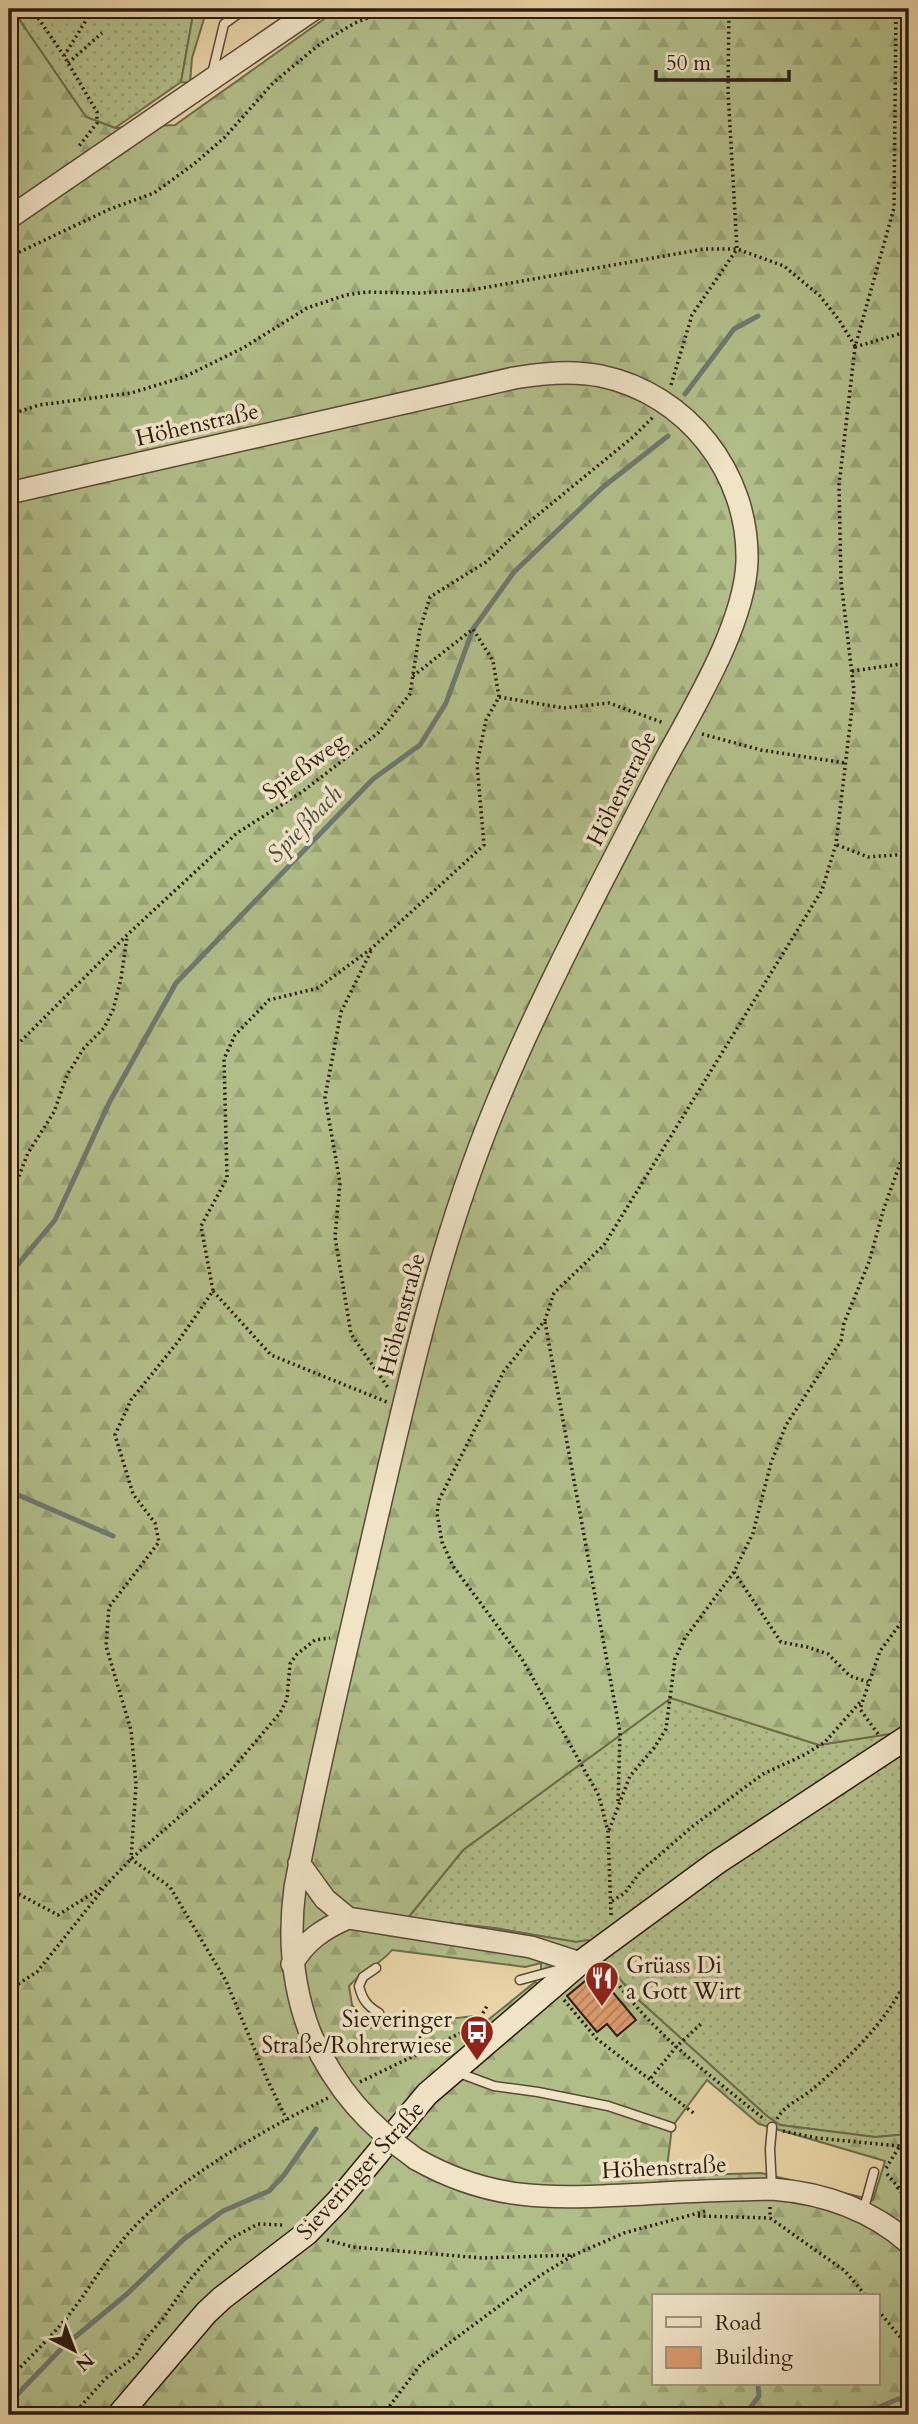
<svg xmlns="http://www.w3.org/2000/svg" width="918" height="2424" viewBox="0 0 918 2424" font-family="Cardo,serif">
  <style>
    .grass { fill: url(#grass-dots); stroke: #6e6d4d; stroke-width: 2 }
    .forest { fill: url(#forest-firs); stroke: #6e6d4d; stroke-width: 2; fill-rule: evenodd }
    .lines { fill: none; stroke-linecap: round; stroke-linejoin: round }
    .stream { stroke: #6d7971; stroke-width: 5 }
    .building { fill: url(#building-hatch); stroke: #2a1c10; stroke-width: 2 }
    .service-casing { stroke: #5a4a36; stroke-width: 11 }
    .tertiary-casing { stroke: #5a4a36; stroke-width: 24 }
    .secondary-casing { stroke: #2a1c10; stroke-width: 26 }
    .path { stroke: #2a1c10; stroke-width: 3.5; stroke-dasharray: 2 3.5; stroke-linecap: butt }
    .service { stroke: #f0e3c6; stroke-width: 8 }
    .tertiary { stroke: #f0e3c6; stroke-width: 21 }
    .secondary { stroke: #f0e3c6; stroke-width: 23 }
    .tertiary-bridge-casing { stroke: #5a4a36; stroke-width: 24; stroke-linecap: butt }
    .tertiary-bridge { stroke: #f0e3c6; stroke-width: 21 }
    .labels { text-anchor: middle; stroke-width: 7; stroke-linejoin: round; paint-order: stroke }
    .street-label { font-size: 23px; fill: #2a1c10; stroke: #f0e3c6 }
    .poi-label { font-size: 23px; fill: #2a1c10; stroke: #f0e3c6; text-anchor: start }
    .water-label { font-size: 24px; font-style: italic; fill: #4b4a40; stroke: #f0e3c6 }
  </style>
  <defs>
    <pattern id="grass-dots" width="8" height="8" patternUnits="userSpaceOnUse" patternTransform="scale(1.75)"><rect width="8" height="8" fill="#b2be8a"/><path d="M2 2h.1M6 6h.1" fill="none" stroke="#99a376" stroke-width="1.8" stroke-linecap="round"/></pattern>
    <pattern id="forest-firs" width="22" height="20" patternUnits="userSpaceOnUse" patternTransform="scale(1.75)"><rect width="22" height="20" fill="#b2be8a"/><path d="M5 1l3.5 6h-7zM16 11l3.5 6h-7z" fill="#99a376"/></pattern>
    <pattern id="building-hatch" width="6" height="6" patternUnits="userSpaceOnUse" patternTransform="scale(1.75)"><rect width="6" height="6" fill="#dc9b6e"/><path d="M-1 1l2-2M0 6l6-6M5 7l2-2" fill="none" stroke="#b37e59"/></pattern>
  </defs>
  <rect width="100%" height="100%" fill="#e8d4a7"/>
  <filter id="stains"><feTurbulence type="fractalNoise" baseFrequency=".00286" numOctaves="4"/><feColorMatrix values="0 0 0 0 .2 0 0 0 0 .09 0 0 0 0 .02 0 0 0 .5 -.17"/></filter>
  <radialGradient id="worn" r=".72"><stop offset=".6" stop-color="#630" stop-opacity="0"/><stop offset="1" stop-color="#630" stop-opacity=".3"/></radialGradient>
  <path class="grass" d="M12,9h182l-13,73 -66,46 -29,-11z
    M671,1698l148,47 90,-14v403l-34,3 -95,-12 -13,-9 -134,-121 -45,-55 -12,2 -82,-14 -87,-9 56,-69z"/>
  <path class="forest" d="M9,9h3l74,108 29,11 60,-3 159,-113 9,-3h566v1722l-90,14 -148,-47 -208,152 -56,69 87,9 82,14 12,-2 45,55 134,121 13,9 95,12 34,-3v281h-900zM392,1950l133,17 16,-4v22l-6,-3 -52,42 -9,-8 -103,12 -19,-23 -3,-19c13,-15 31,-21 43,-36zM707,2080l52,44 126,37 -12,39 -112,-27 -95,3 6,-49zM654,2296h224v88h-224z
    M194,9h13l-15,49 -2,25 -9,-1z"/>
  <g class="lines">
    <path class="stream" d="M685,394l49,-65 24,-13
      M9,1275l46,-55 54,-117 67,-120 197,-204 47,-34 26,-42 27,-74 41,-57 89,-85 65,-51
      M9,1491l104,45
      M905,1692l4,-4
      M9,2403l54,-56 64,-53 57,-55 39,-28 46,-20 15,-16 32,-46
      M745,2415l14,-19 -1,-12
      M861,2415l37,-16 11,4"/>
  </g>
  <path class="building" d="M596,1972l40,48 -19,16 -10,-12 -10,8 -30,-36z"/>
  <g class="lines">
    <g class="service-casing">
      <path id="service" d="M212,74l12,-50 21,-15
        M376,1968l-13,9 -4,9c3,13 8,20 20,27
        M520,1980l44,-12
        M459,2073l35,13 44,6 70,14 63,21
        M772,2189l-2,-40 2,-22
        M863,2212l11,-40"/>
    </g>
    <g class="tertiary-casing">
      <path id="tertiary" d="M9,218l305,-209
        M9,493l505,-115c29,-5 58,-8 87,-2 86,18 148,97 146,185 -2,67 -60,157 -92,218 -56,109 -115,218 -162,333 -55,135 -87,281 -120,423 -27,118 -56,235 -78,353 -7,52 -3,99 16,147
        M299,1863l26,36 23,19 183,29 49,16
        M292,1964c14,-24 31,-35 56,-46
        M416,2159c79,45 141,39 228,35 42,-3 85,-4 128,-5 51,4 98,20 137,54"/>
    </g>
    <g class="secondary-casing">
      <path id="secondary" d="M119,2415l87,-102 16,-15 85,-65 31,-32 89,-107 153,-131 136,-100 193,-127"/>
    </g>
    <path class="path" d="M32,9l32,47 33,56v11l-18,23
      M64,56l29,-47
      M68,63l34,-30
      M9,257l101,-48 44,-16 40,-29 30,-26 49,-55 48,-40 34,-20 36,-14
      M855,347l54,-16
      M671,385l21,-70 45,-66 -9,-157 1,-83
      M9,415l30,-10 92,-12 53,-16 59,-29 64,-40 39,-13 21,-3 53,1 51,-3 233,-41h33l47,17 36,30 19,24 16,26
      M852,671l49,-7 8,3
      M499,697l65,11 45,-5 55,20
      M702,734l59,16 84,13
      M837,845l31,12 41,-3
      M371,951l-30,61 -16,85 15,86 -5,54 16,97 38,55
      M9,1053l118,-118 110,-102 65,-41 76,-59 32,-39 10,-65 10,-32 56,-35 36,-34 112,-92 20,-20
      M9,1196l6,-10 13,-33 26,-41 13,-37 17,-27 20,-20 9,-18 8,-31 6,-42
      M213,1291l58,64 116,47
      M545,1322l75,410 -2,72
      M734,1572l47,70 26,5 21,7 22,22 18,6
      M878,1734l-18,-25 20,-58 29,-39
      M609,1830l21,-54 24,-28 12,-19 9,-70 10,-21 49,-66 19,-39 18,-70 15,-38 55,-84 3,-18 25,-61 15,-54 25,-69
      M9,1889l49,26 45,-28
      M612,1901l13,-8 15,-21 53,-46 70,-52 41,-19 21,-13 37,-42
      M611,1915l-3,-83 -9,-36 -77,-137 -69,-93 -11,-24 -5,-29 2,-13 65,-129 41,-51 9,-27 50,-48 218,-355 14,-46 18,-153 -13,-110 -2,-96 16,-138 39,-139 2,-199
      M607,1968c40,62 102,106 158,152
      M9,1990l28,-18 70,-88 24,-25 96,-84 53,-62 7,-14 3,-35 6,-9 19,-15 15,-2
      M564,2000l33,39 99,76
      M651,2078l25,-31 27,-25
      M360,2082l115,-56 12,-20
      M777,2119c7,-14 26,-21 37,-31 38,-33 73,-67 95,-113
      M287,2120l-20,-41 -41,-98 -56,-94 -39,-28 5,-75 -5,-54 -25,-84 3,-39 50,-65 -4,-19 -22,-29 -18,-59 16,-35 46,-57 36,-52 -12,-65 26,-48 -3,-119 11,-24 34,-35 49,-12 54,-40 112,-103 -7,-81 9,-44 13,-23 -6,-36 -20,-32 -60,47
      M783,2131l34,7 92,9
      M886,2168l13,-21
      M887,2174l12,14 10,3
      M897,2187l12,14
      M770,2207v11l75,53 21,25
      M698,2216l72,2
      M327,2240l26,7 129,11 92,-3 50,-22 82,-22
      M878,2310l31,38
      M9,2379c18,-19 38,-38 55,-58 26,-31 45,-69 74,-98 47,-48 129,-95 190,-125
      M73,2415l32,-36 31,-23 8,-15 20,-24 25,-36 16,-19 25,-23 28,-15 25,1
      M383,2415l38,-51 120,-89 31,-19"/>
    <use href="#service" class="service"/>
    <use href="#tertiary" class="tertiary"/>
    <use href="#secondary" class="secondary"/>
    <g class="tertiary-bridge-casing">
      <path id="tertiary-bridge" d="M311,2035c26,55 56,89 105,124"/>
    </g>
    <use href="#tertiary-bridge" class="tertiary-bridge"/>
  </g>
  <defs>
    <g id="restaurant-pin" transform="scale(1.75)"><path d="M0 17L-7.5 6A9.5 9.5 0 1 1 7.5 6Z" fill="#8f2418" stroke="#f0e3c6"/><path d="M-5-6h1v4h1v-4h1v4h1v-4h1v5L-1.5 .5V6h-2V.5L-5-1ZM5-6V6H3V1.5H1.5Q1.5-4 5-6Z" fill="#fff"/></g>
    <g id="bus-pin" transform="scale(1.75)"><path d="M0 17L-7.5 6A9.5 9.5 0 1 1 7.5 6Z" fill="#8f2418" stroke="#f0e3c6"/><path d="M-5-6H5V4H4V6H2V4H-2V6H-4V4H-5ZM-3.5-4V0h7V-4ZM-3.5 1.2v1.5H-2V1.2ZM2 1.2v1.5H3.5V1.2Z" fill="#fff"/></g>
  </defs>
  <g fill-rule="evenodd">
    <use href="#restaurant-pin" x="602" y="1978"/>
    <use href="#bus-pin" x="477" y="2032"/>
  </g>
  <g class="labels">
    <g class="street-label">
      <text transform="translate(197 424) rotate(-13)" y="8">Höhenstraße</text>
      <text transform="translate(304 766) rotate(-36)" y="8">Spießweg</text>
      <text transform="translate(621 788) rotate(-63)" y="8">Höhenstraße</text>
      <text transform="translate(401 1314) rotate(-75)" y="8">Höhenstraße</text>
      <text transform="translate(664 2167) rotate(-3)" y="8">Höhenstraße</text>
      <text transform="translate(360 2170) rotate(-48)" y="8">Sieveringer Straße</text>
    </g>
    <g class="poi-label">
      <text x="626" y="1973">Grüass Di<tspan x="626" dy="26">a Gott Wirt</tspan></text>
      <text x="452" y="2027" text-anchor="end">Sieveringer<tspan x="452" dy="26">Straße/Rohrerwiese</tspan></text>
    </g>
    <g class="water-label">
      <text transform="translate(304 824) rotate(-46)" y="8">Spießbach</text>
    </g>
  </g>
  <rect width="918" height="2424" fill="none" stroke="#e8d4a7" stroke-width="35"/>
  <rect x="10" y="10" width="897" height="2403" fill="none" stroke="#2a1c10" stroke-width="3.5"/>
  <rect x="18" y="18" width="883" height="2389" fill="none" stroke="#2a1c10" stroke-width="2"/>
  <rect x="652" y="2294" width="228" height="91" fill="#f0e3c6" stroke="#a1937d" stroke-width="2"/>
  <rect x="666" y="2317" width="35" height="10" fill="#f0e3c6" stroke="#a1937d" stroke-width="2"/>
  <text x="715" y="2330" font-size="21" fill="#2a1c10">Road</text>
  <rect x="666" y="2347" width="35" height="21" fill="#dc9b6e" stroke="#a1937d" stroke-width="2"/>
  <text x="715" y="2364" font-size="21" fill="#2a1c10">Building</text>
  <g transform="translate(74 2350) rotate(138)" stroke="#f0e3c6" stroke-width="5" paint-order="stroke">
  <path d="M0-5L12 26L0 18L-12 26Z" fill="#2a1c10"/>
  <text y="-10" font-size="19" font-weight="bold" text-anchor="middle" fill="#2a1c10">N</text>
  </g>
  <path d="M656 70v10h133v-10" fill="none" stroke="#2a1c10" stroke-width="3.5"/>
  <text x="666" y="70" font-size="21" fill="#2a1c10" stroke="#f0e3c6" stroke-width="5" paint-order="stroke">50 m</text>
  <rect width="100%" height="100%" filter="url(#stains)"/>
  <rect width="100%" height="100%" fill="url(#worn)"/>
</svg>
